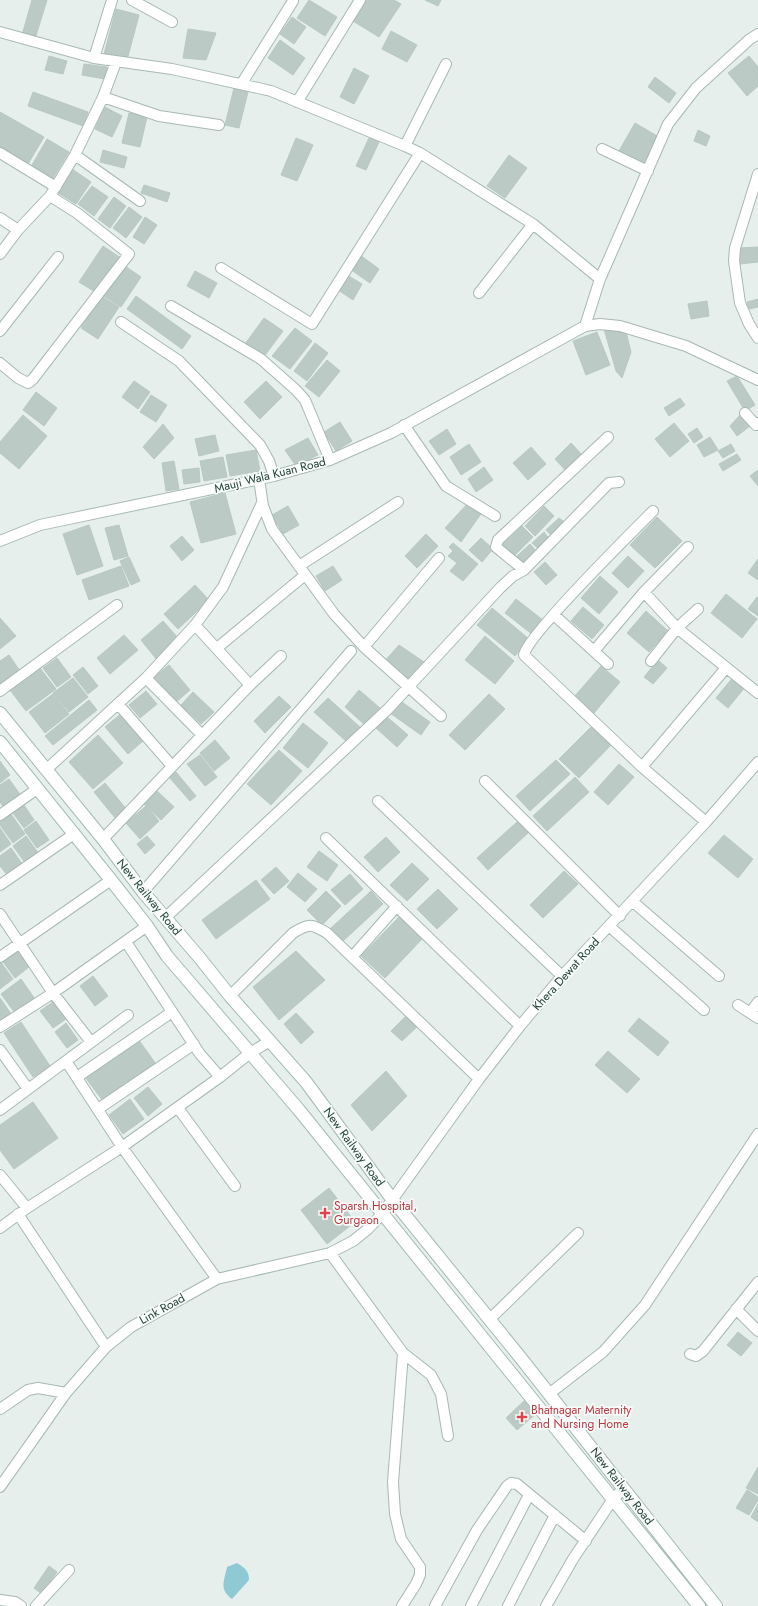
<svg xmlns="http://www.w3.org/2000/svg" width="758" height="1606" viewBox="0 0 758 1606" font-family="Jost,sans-serif">
  <style>
    .water { fill: #8ec9d4 }
    .building { fill: #bbcac4; stroke: #b8c9c2 }
    .lines { fill: none; stroke-linecap: round; stroke-linejoin: round }
    .minor-casing { stroke: #a8b8b2; stroke-width: 12 }
    .secondary-casing { stroke: #a4bbb3; stroke-width: 14 }
    .minor { stroke: #fff; stroke-width: 10 }
    .secondary { stroke: #fff; stroke-width: 12 }
    .health-dot { fill: #e0444e; stroke: #f7fbf9; stroke-width: 1.5 }
    .labels { text-anchor: middle; stroke-width: 3.5; stroke-linejoin: round; paint-order: stroke }
    .street-label { font-size: 12px; fill: #24423a; stroke: #f7fbf9 }
    .health-label { font-size: 12px; fill: #be3a42; stroke: #f7fbf9; text-anchor: start }
  </style>
  <rect width="100%" height="100%" fill="#e6efeb"/>
  <path class="water" d="M237,1563c8,5 12,8 12,17l-17,19c-13,-10 -8,-17 -5,-32z"/>
  <path class="building" d="M32,0h15l-12,39 -13,-4z
    M309,0l28,17 -12,19 -28,-18z
    M366,0h28l7,4 -22,33 -26,-16z
    M425,0h16l-3,6z
    M116,9l23,6 -12,45 -23,-6z
    M292,17l14,10 -12,17 -14,-10z
    M188,29l28,4 -10,27 -23,-2z
    M391,31l26,14 -10,17 -25,-13z
    M280,40l25,18 -12,17 -25,-17z
    M49,56l18,5 -4,13 -18,-4z
    M749,56l9,11v19l-11,10 -19,-23z
    M84,64l23,3 -2,12 -23,-4z
    M354,68l15,8 -15,28 -14,-7z
    M655,77l21,16 -7,10 -21,-16z
    M234,88l14,4 -9,36 -14,-3z
    M33,92l55,20 -5,14 -55,-20z
    M105,107l17,9 -10,21 -17,-8z
    M0,112l44,25 -16,27 -28,-16z
    M129,113l18,4 -7,30 -18,-4z
    M635,123l24,14 -17,28 -23,-14z
    M698,130l12,6 -4,10 -12,-5z
    M296,138l17,7 -16,36 -16,-6z
    M369,138l10,4 -13,28 -10,-4z
    M47,139l22,13 -16,26 -21,-13z
    M103,150l24,7 -3,11 -24,-6z
    M509,155l18,13 -22,30 -18,-12z
    M72,169l19,13 -15,22 -19,-12z
    M144,185l26,8 -3,9 -26,-9z
    M92,186l16,11 -14,19 -16,-12z
    M114,197l12,9 -16,22 -12,-9z
    M129,207l13,10 -16,21 -13,-10z
    M145,217l12,8 -13,19 -11,-7z
    M103,246l18,12 -24,35 -18,-11z
    M758,247v15l-18,2 -1,-16z
    M360,255l19,14 -9,14 -20,-14z
    M122,264l19,13 -20,30 -19,-12z
    M195,271l22,12 -8,15 -22,-12z
    M347,275l15,9 -9,16 -15,-10z
    M101,296l18,11 -21,32 -17,-11z
    M136,296l55,40 -9,13 -55,-40z
    M758,299v8l-9,2 -2,-7z
    M707,301l2,15 -18,3 -3,-15z
    M264,318l19,13 -20,27 -18,-14z
    M295,328l17,13 -22,28 -18,-13z
    M604,329l22,3 5,20 -9,26 -6,-7z
    M597,332l13,33 -24,10 -13,-34z
    M315,343l13,10 -21,28 -13,-10z
    M327,360l13,11 -21,26 -14,-11z
    M737,376l18,29 -10,6 -18,-30z
    M134,381l16,11 -12,17 -16,-12z
    M266,381l16,16 -22,22 -16,-17z
    M36,392l21,16 -13,18 -21,-16z
    M151,395l16,10 -11,17 -16,-10z
    M680,398l5,7 -16,11 -5,-8z
    M23,415l24,21 -28,33 -19,-16v-11z
    M740,415l10,11 -13,10 -7,-10z
    M340,422l12,19 -16,10 -12,-19z
    M674,423l15,18 -19,16 -15,-18z
    M163,424l11,14 -20,21 -11,-12z
    M697,428l6,9 -9,6 -6,-9z
    M447,429l9,15 -17,11 -10,-14z
    M215,435l4,16 -20,5 -4,-17z
    M710,437l8,13 -14,7 -7,-12z
    M308,438l10,17 -22,11 -11,-16z
    M571,443l13,14 -16,16 -13,-14z
    M469,444l12,18 -20,13 -11,-18z
    M731,444l4,7 -12,7 -5,-7z
    M531,447l15,17 -18,16 -15,-17z
    M256,450l4,21 -30,5 -4,-21z
    M737,454l4,6 -18,11 -4,-7z
    M223,457l4,20 -23,4 -4,-20z
    M174,461l5,28 -13,2 -4,-28z
    M484,467l9,13 -17,12 -8,-13z
    M199,468l1,14 -16,2 -2,-14z
    M758,470v16l-8,-10z
    M225,493l11,41 -35,9 -11,-41z
    M469,502l14,9 -22,31 -16,-14z
    M288,506l11,19 -16,9 -11,-19z
    M544,506l10,10 -19,20 -10,-10z
    M657,517l25,24 -27,27 -25,-23z
    M559,518l8,6 -14,13 -7,-7z
    M89,525l14,41 -26,9 -14,-41z
    M119,525l9,31 -14,4 -9,-32z
    M522,526l11,11 -19,19 -12,-11z
    M544,532l6,8 -9,11 -9,-8z
    M426,534l12,12 -21,22 -12,-12z
    M182,536l12,14 -12,11 -12,-15z
    M481,538l12,11 -11,13 -13,-12z
    M453,543l25,21 -15,17 -13,-10 7,-8 -9,-7 5,-5 -4,-4z
    M530,544l9,10 -12,11 -10,-9z
    M628,556l16,15 -16,17 -16,-15z
    M129,557l11,24 -9,4 -11,-24z
    M758,559v21l-10,-7z
    M545,562l12,13 -11,10 -12,-13z
    M121,566l8,20 -40,14 -7,-20z
    M333,566l9,14 -17,11 -9,-15z
    M600,576l18,16 -19,22 -18,-16z
    M195,585l14,15 -31,29 -14,-15z
    M726,594l31,25 -15,19 -31,-25z
    M757,597l1,1v18l-10,-7z
    M516,599l28,22 -11,14 -28,-22z
    M583,607l21,18 -12,14 -21,-18z
    M492,608l37,31 -14,17 -38,-31z
    M646,611l22,20 -19,21 -22,-19z
    M0,618l16,18 -16,13z
    M163,621l15,17 -21,22 -16,-20z
    M124,635l14,15 -28,24 -13,-16z
    M485,636l29,25 -19,23 -30,-24z
    M399,645l28,19 -18,17 -25,-19z
    M9,655l11,16 -20,15v-25z
    M57,658l14,19 -14,10 -14,-19z
    M658,660l9,8 -14,16 -9,-7z
    M169,665l21,25 -15,13 -21,-26z
    M601,666l19,16 -26,31 -20,-16z
    M83,667l15,19 -10,8 -15,-19z
    M40,668l16,21 -30,22 -16,-21z
    M734,676l12,10 -18,22 -12,-10z
    M73,678l15,19 -19,15 -16,-19z
    M359,690l21,18 -15,17 -20,-18z
    M146,691l11,13 -17,14 -11,-13z
    M193,692l21,20 -13,12 -20,-19z
    M53,694l16,20 -24,19 -16,-21z
    M489,694l16,15 -40,41 -16,-15z
    M279,696l12,11 -26,26 -11,-12z
    M328,698l34,31 -14,14 -34,-31z
    M89,700l8,10 -44,35 -8,-9z
    M399,700l31,22 -9,13 -31,-22z
    M122,713l22,27 -16,14 -23,-27z
    M386,716l22,19 -11,12 -21,-19z
    M303,723l25,20 -20,25 -25,-20z
    M594,724l19,19 -34,35 -20,-19z
    M98,735l25,28 -30,26 -24,-27z
    M215,740l15,18 -16,13 -14,-18z
    M279,750l23,21 -31,34 -24,-21z
    M200,755l17,22 -12,9 -18,-22z
    M556,760l14,14 -40,37 -14,-15z
    M0,761l10,14 -10,8z
    M619,764l15,13 -26,28 -14,-13z
    M176,772l20,24 -6,5 -21,-24z
    M575,777l14,15 -42,39 -14,-15z
    M9,779l13,18 -17,12 -5,-7v-17z
    M105,783l22,27 -11,9 -22,-27z
    M156,790l18,17 -13,13 -18,-17z
    M24,805l10,15 -10,8 -11,-15z
    M146,806l13,15 -19,18 -14,-16z
    M11,814l14,20 -12,9 -13,-18v-3z
    M36,821l13,19 -12,8 -13,-18z
    M517,822l11,11 -40,37 -11,-12z
    M0,828l11,16 -11,8z
    M724,835l29,24 -15,19 -30,-25z
    M26,836l13,18 -13,10 -13,-18z
    M147,836l8,9 -10,9 -8,-10z
    M386,837l14,15 -22,20 -14,-15z
    M11,848l12,17 -15,11 -8,-10v-10z
    M319,851l19,14 -11,16 -20,-14z
    M412,863l17,16 -22,22 -17,-16z
    M276,867l13,14 -15,13 -13,-14z
    M564,871l14,13 -35,34 -13,-13z
    M298,873l19,16 -12,13 -18,-15z
    M350,874l13,15 -18,16 -14,-15z
    M256,880l14,19 -54,40 -14,-19z
    M438,889l20,20 -21,20 -20,-20z
    M326,891l15,15 -19,19 -15,-15z
    M371,891l12,13 -41,38 -12,-13z
    M401,915l23,22 -39,41 -24,-22z
    M16,949l13,18 -14,11 -14,-19z
    M296,951l29,29 -46,40 -26,-33z
    M0,961l13,18 -13,10z
    M93,976l15,20 -13,10 -15,-20z
    M21,979l14,20 -20,14 -14,-19z
    M0,998l12,17 -12,9z
    M53,1002l13,17 -13,9 -13,-17z
    M296,1013l18,19 -13,12 -17,-20z
    M409,1013l11,11 -18,17 -11,-10z
    M639,1018l30,24 -11,14 -30,-25z
    M21,1022l29,44 -17,11 -29,-44z
    M66,1023l12,17 -11,8 -12,-16z
    M138,1039l18,25 -53,37 -18,-24z
    M608,1051l32,28 -13,14 -32,-28z
    M386,1071l21,25 -35,35 -21,-26z
    M148,1087l14,17 -14,12 -14,-18z
    M130,1099l14,20 -21,15 -14,-19z
    M33,1102l25,36 -44,31 -14,-19v-25z
    M329,1188l26,34 -28,22 -26,-34z
    M738,1332l14,11 -11,13 -14,-11z
    M526,1399l12,13 -21,18 -11,-12z
    M758,1467v27l-12,-6z
    M747,1490l11,7v3l-9,15 -13,-7z
    M758,1504v18l-7,-5z
    M49,1566l8,6 -15,22 -8,-6z"/>
  <g class="lines">
    <g class="minor-casing">
      <path id="minor" d="M132,0l40,22
        M0,32l94,26 78,11 86,19 13,3 134,55 15,7 113,71 67,55
        M94,58l18,-58
        M242,83l51,-82
        M103,97l56,19 60,9
        M297,102l63,-102
        M405,146l41,-82
        M602,149l46,22
        M0,153l56,34
        M75,155l65,46
        M758,174l-23,74 -1,13 6,42 9,21 9,14
        M0,218l18,12
        M0,254l18,-24 32,-34 25,-41 28,-58 13,-35
        M221,268l91,56 108,-171
        M479,293l54,-69
        M171,306l90,53 35,31 9,10 25,60
        M121,322l58,39 81,84 9,16 5,15
        M585,326l15,-47 68,-155 28,-36 54,-49 8,-5
        M0,331l58,-74
        M0,363l18,15 10,5 5,-4 96,-125 -52,-41 -27,-17
        M745,413l11,12 2,-2
        M404,425l42,61 49,30
        M259,479l4,27 9,23 62,85 30,33 77,69
        M653,511c-20,20 -127,126 -129,144l118,112 64,55
        M0,541l40,-16 234,-49 56,-16 61,-27 194,-107 15,-2 20,2 66,20 72,34
        M299,566l99,-64
        M524,570l85,-87 10,-1
        M644,592l33,36 81,65
        M554,615l54,49
        M195,625l55,60
        M364,647l75,-89
        M217,648l88,-73
        M594,651l50,-59 44,-45
        M651,661l26,-33 21,-19
        M146,678l56,57
        M0,691l117,-86
        M118,704l54,62
        M642,767l84,-99
        M47,769l99,-91 49,-53 28,-38 39,-84
        M485,781l135,135
        M378,801l184,175
        M0,815l37,-26
        M326,838l194,188
        M103,839l147,-154 31,-29
        M0,885l74,-51
        M143,892l208,-241
        M632,901l87,75
        M0,914l53,79 38,49
        M165,918l223,-209 112,-121 13,-12 11,-6 -28,-23 2,-7 110,-103
        M609,926l95,84
        M126,942l74,112 20,23
        M0,957l111,-77
        M352,957l45,-51
        M230,996l63,-63c17,-10 18,-9 34,0l152,146
        M738,1005l20,13
        M750,1013l8,-11
        M0,1027l53,-34 94,-67
        M0,1050l28,39
        M66,1061l56,86 95,132
        M77,1077l95,-65
        M178,1108l57,78
        M98,1109l96,-65
        M0,1110l128,-95
        M0,1175l27,33
        M18,1214l88,133
        M0,1228l27,-20 95,-61 98,-70 30,-24 20,-12
        M330,1253l73,100 28,22 10,19 7,42
        M736,1309l22,22
        M489,1320l89,-87
        M690,1354l6,2 7,-5 55,-69
        M549,1394l54,-42 42,-47 113,-171
        M0,1409l28,-19 10,-2 28,5
        M0,1487l66,-94 40,-46 25,-20 86,-48 113,-26 23,-12 15,-12 14,-15 97,-135 41,-53 42,-50 144,-154 52,-60
        M0,1600l15,2 6,4
        M36,1606l33,-36
        M402,1606l14,-22 4,-9v-8l-19,-28 -6,-25 -2,-32 10,-129
        M435,1606l42,-76 30,-44 4,-3 6,1 69,57
        M471,1606l58,-111
        M508,1606l47,-91
        M546,1606l27,-47 40,-60 10,-10"/>
    </g>
    <g class="secondary-casing">
      <path id="secondary" d="M0,713l103,126 40,53 56,65 31,39 76,86 86,117 128,158 196,249
        M0,742l111,138 36,46 20,30 132,154 400,496"/>
    </g>
    <use href="#minor" class="minor"/>
    <use href="#secondary" class="secondary"/>
  </g>
  <g class="health-dot">
    <path d="M323 1207h4v4h4v4h-4v4h-4v-4h-4v-4h4z"/>
    <path d="M520 1411h4v4h4v4h-4v4h-4v-4h-4v-4h4z"/>
  </g>
  <g class="labels">
    <g class="street-label">
      <text transform="translate(270 475) rotate(-14)" y="4">Mauji Wala Kuan Road</text>
      <text transform="translate(149 897) rotate(51)" y="4">New Railway Road</text>
      <text transform="translate(566 974) rotate(-48)" y="4">Khera Dewat Road</text>
      <text transform="translate(354 1147) rotate(54)" y="4">New Railway Road</text>
      <text transform="translate(162 1309) rotate(-29)" y="4">Link Road</text>
      <text transform="translate(622 1486) rotate(52)" y="4">New Railway Road</text>
    </g>
    <g class="health-label">
      <text x="334" y="1210">Sparsh Hospital,<tspan x="334" dy="14">Gurgaon</tspan></text>
      <text x="531" y="1414">Bhatnagar Maternity<tspan x="531" dy="14">and Nursing Home</tspan></text>
    </g>
  </g>
</svg>
